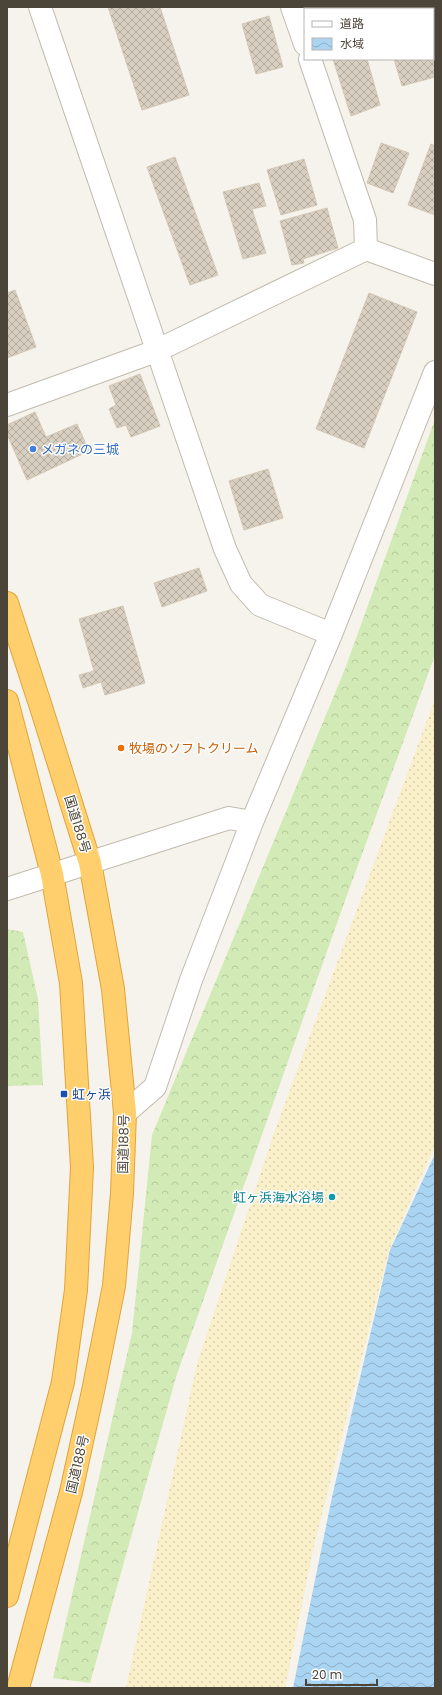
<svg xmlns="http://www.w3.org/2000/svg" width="442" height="1695" viewBox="0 0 442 1695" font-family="Poppins,'Noto Sans JP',sans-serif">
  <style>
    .forest { fill: url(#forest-crowns) }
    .sand { fill: url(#sand-dots) }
    .water { fill: url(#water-waves) }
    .building { fill: url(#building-cross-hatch); stroke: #d3c7b4 }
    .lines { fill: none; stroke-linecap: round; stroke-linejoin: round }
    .minor-casing { stroke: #c2bbae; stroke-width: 24 }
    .highway-casing { stroke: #e0a43c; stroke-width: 24 }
    .minor { stroke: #fff; stroke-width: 22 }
    .highway { stroke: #ffcf6e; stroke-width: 22 }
    .shop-dot { fill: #3f7fe0; stroke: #fff; stroke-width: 1.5 }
    .food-dot { fill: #e8710a; stroke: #fff; stroke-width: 1.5 }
    .transit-dot { fill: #1a4fb4; stroke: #fff; stroke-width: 1.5 }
    .culture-dot { fill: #0f9aa8; stroke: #fff; stroke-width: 1.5 }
    .labels { text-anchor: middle; stroke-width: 3; stroke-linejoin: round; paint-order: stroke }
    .shop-label { font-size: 13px; fill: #366cbe; stroke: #fff; text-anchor: start }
    .food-label { font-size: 13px; fill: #c56008; stroke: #fff; text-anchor: start }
    .street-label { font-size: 13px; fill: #4b4439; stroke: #fff }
    .transit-label { font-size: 13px; fill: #164399; stroke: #fff; text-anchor: start }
    .culture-label { font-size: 13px; fill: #0d838f; stroke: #fff; text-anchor: end }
  </style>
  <defs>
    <pattern id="forest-crowns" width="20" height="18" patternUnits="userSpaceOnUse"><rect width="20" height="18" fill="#d2eab5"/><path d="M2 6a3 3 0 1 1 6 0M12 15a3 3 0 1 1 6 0" fill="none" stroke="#b6ca9c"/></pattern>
    <pattern id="sand-dots" width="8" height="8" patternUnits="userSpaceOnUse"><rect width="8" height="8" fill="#f9efc9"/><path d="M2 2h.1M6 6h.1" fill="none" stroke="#d7cead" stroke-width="1.8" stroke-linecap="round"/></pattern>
    <pattern id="water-waves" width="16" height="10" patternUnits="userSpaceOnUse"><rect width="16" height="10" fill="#a9d4f2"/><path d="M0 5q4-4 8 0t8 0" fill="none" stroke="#8caec5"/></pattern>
    <pattern id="building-cross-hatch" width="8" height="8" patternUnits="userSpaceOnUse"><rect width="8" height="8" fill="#d8cfc1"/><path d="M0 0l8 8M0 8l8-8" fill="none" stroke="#b1aa9e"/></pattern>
  </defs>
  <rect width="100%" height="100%" fill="#f6f3ec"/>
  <path class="forest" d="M435,419v236l-88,240 -171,482 -86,306 -37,-5 79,-345 20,-198 193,-466z
    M7,929l16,3 15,67 5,86 -36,1z"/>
  <path class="sand" d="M435,699v446l-46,105 -76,300 -28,138h-159l71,-324 77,-231z"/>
  <path class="water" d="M435,1154v534h-142l39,-191 58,-247z"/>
  <path class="building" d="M108,7h52l29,88 -47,15z
    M313,7h39l1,2h-39z
    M422,7h13v2h-12z
    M269,16l14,51 -27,7 -14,-50z
    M433,37l2,6v34l-33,9 -8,-27h39z
    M333,59h34l13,46 -29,11z
    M381,143l28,10 -16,40 -26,-10z
    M431,144l4,2v69l-27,-10z
    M175,157l43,118 -28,10 -43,-118z
    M304,159l13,46 -36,10 -14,-45z
    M259,183l7,23 -14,3 14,44 -23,6 -20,-67z
    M327,208l11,40 -35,11 1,4 -12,2 -12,-44z
    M15,290l21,57 -29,11v-65z
    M369,293l48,19 -53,136 -48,-19z
    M140,374l20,52 -29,11 -5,-12 -9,3 -8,-19 7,-4 -7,-19z
    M35,412l11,25 31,-13 12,27 -62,29 -20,-46v-9z
    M268,469l15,49 -39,12 -15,-49z
    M199,568l8,23 -45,16 -8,-24z
    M123,606l22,77 -40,12 -4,-13 -18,6 -4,-13 15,-4 -15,-52z"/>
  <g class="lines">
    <g class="minor-casing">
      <path id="minor" d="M40,7l185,542 16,35 19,21 71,29
        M292,7l13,37
        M310,59l55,161 1,29
        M7,405l149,-54 210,-102 69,25
        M7,889l222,-71 23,4
        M125,1113l30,-26 36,-107 61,-158 79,-188 104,-262"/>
    </g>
    <g class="highway-casing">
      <path id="highway" d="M7,603l34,104 49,156 23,126 12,124 -3,80 -8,93 -21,105 -22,101 -53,196
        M7,701l45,173 19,109 11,184 -6,123 -13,92 -56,214"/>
    </g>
    <use href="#minor" class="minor"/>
    <use href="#highway" class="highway"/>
  </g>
  <circle class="shop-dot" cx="33" cy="449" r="4"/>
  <circle class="food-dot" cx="121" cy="748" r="4"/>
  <rect class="transit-dot" x="60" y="1090" width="8" height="8" rx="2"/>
  <circle class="culture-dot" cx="332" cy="1197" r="4"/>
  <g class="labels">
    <g class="shop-label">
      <text x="41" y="454">メガネの三城</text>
    </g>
    <g class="food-label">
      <text x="129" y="753">牧場のソフトクリーム</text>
    </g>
    <g class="street-label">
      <text transform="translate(78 824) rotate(73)" y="5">国道188号</text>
      <text transform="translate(123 1144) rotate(-89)" y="5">国道188号</text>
      <text transform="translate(77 1464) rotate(-77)" y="5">国道188号</text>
    </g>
    <g class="transit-label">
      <text x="72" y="1099">虹ヶ浜</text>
    </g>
    <g class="culture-label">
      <text x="324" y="1202">虹ヶ浜海水浴場</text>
    </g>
  </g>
  <rect width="442" height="1695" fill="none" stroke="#4b4439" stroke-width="16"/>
  <rect x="304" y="8" width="130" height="52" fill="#ffffff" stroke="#b7b4b0"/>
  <rect x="312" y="21" width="20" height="6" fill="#ffffff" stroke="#b7b4b0"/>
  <text x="340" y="28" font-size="12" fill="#4b4439">道路</text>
  <rect x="312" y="38" width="20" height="12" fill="url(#water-waves)" stroke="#b7b4b0"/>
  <text x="340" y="48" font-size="12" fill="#4b4439">水域</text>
  <path d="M306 1679v6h71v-6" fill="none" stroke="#4b4439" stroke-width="2"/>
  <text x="312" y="1679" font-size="12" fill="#4b4439" stroke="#ffffff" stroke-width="3" paint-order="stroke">20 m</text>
</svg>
